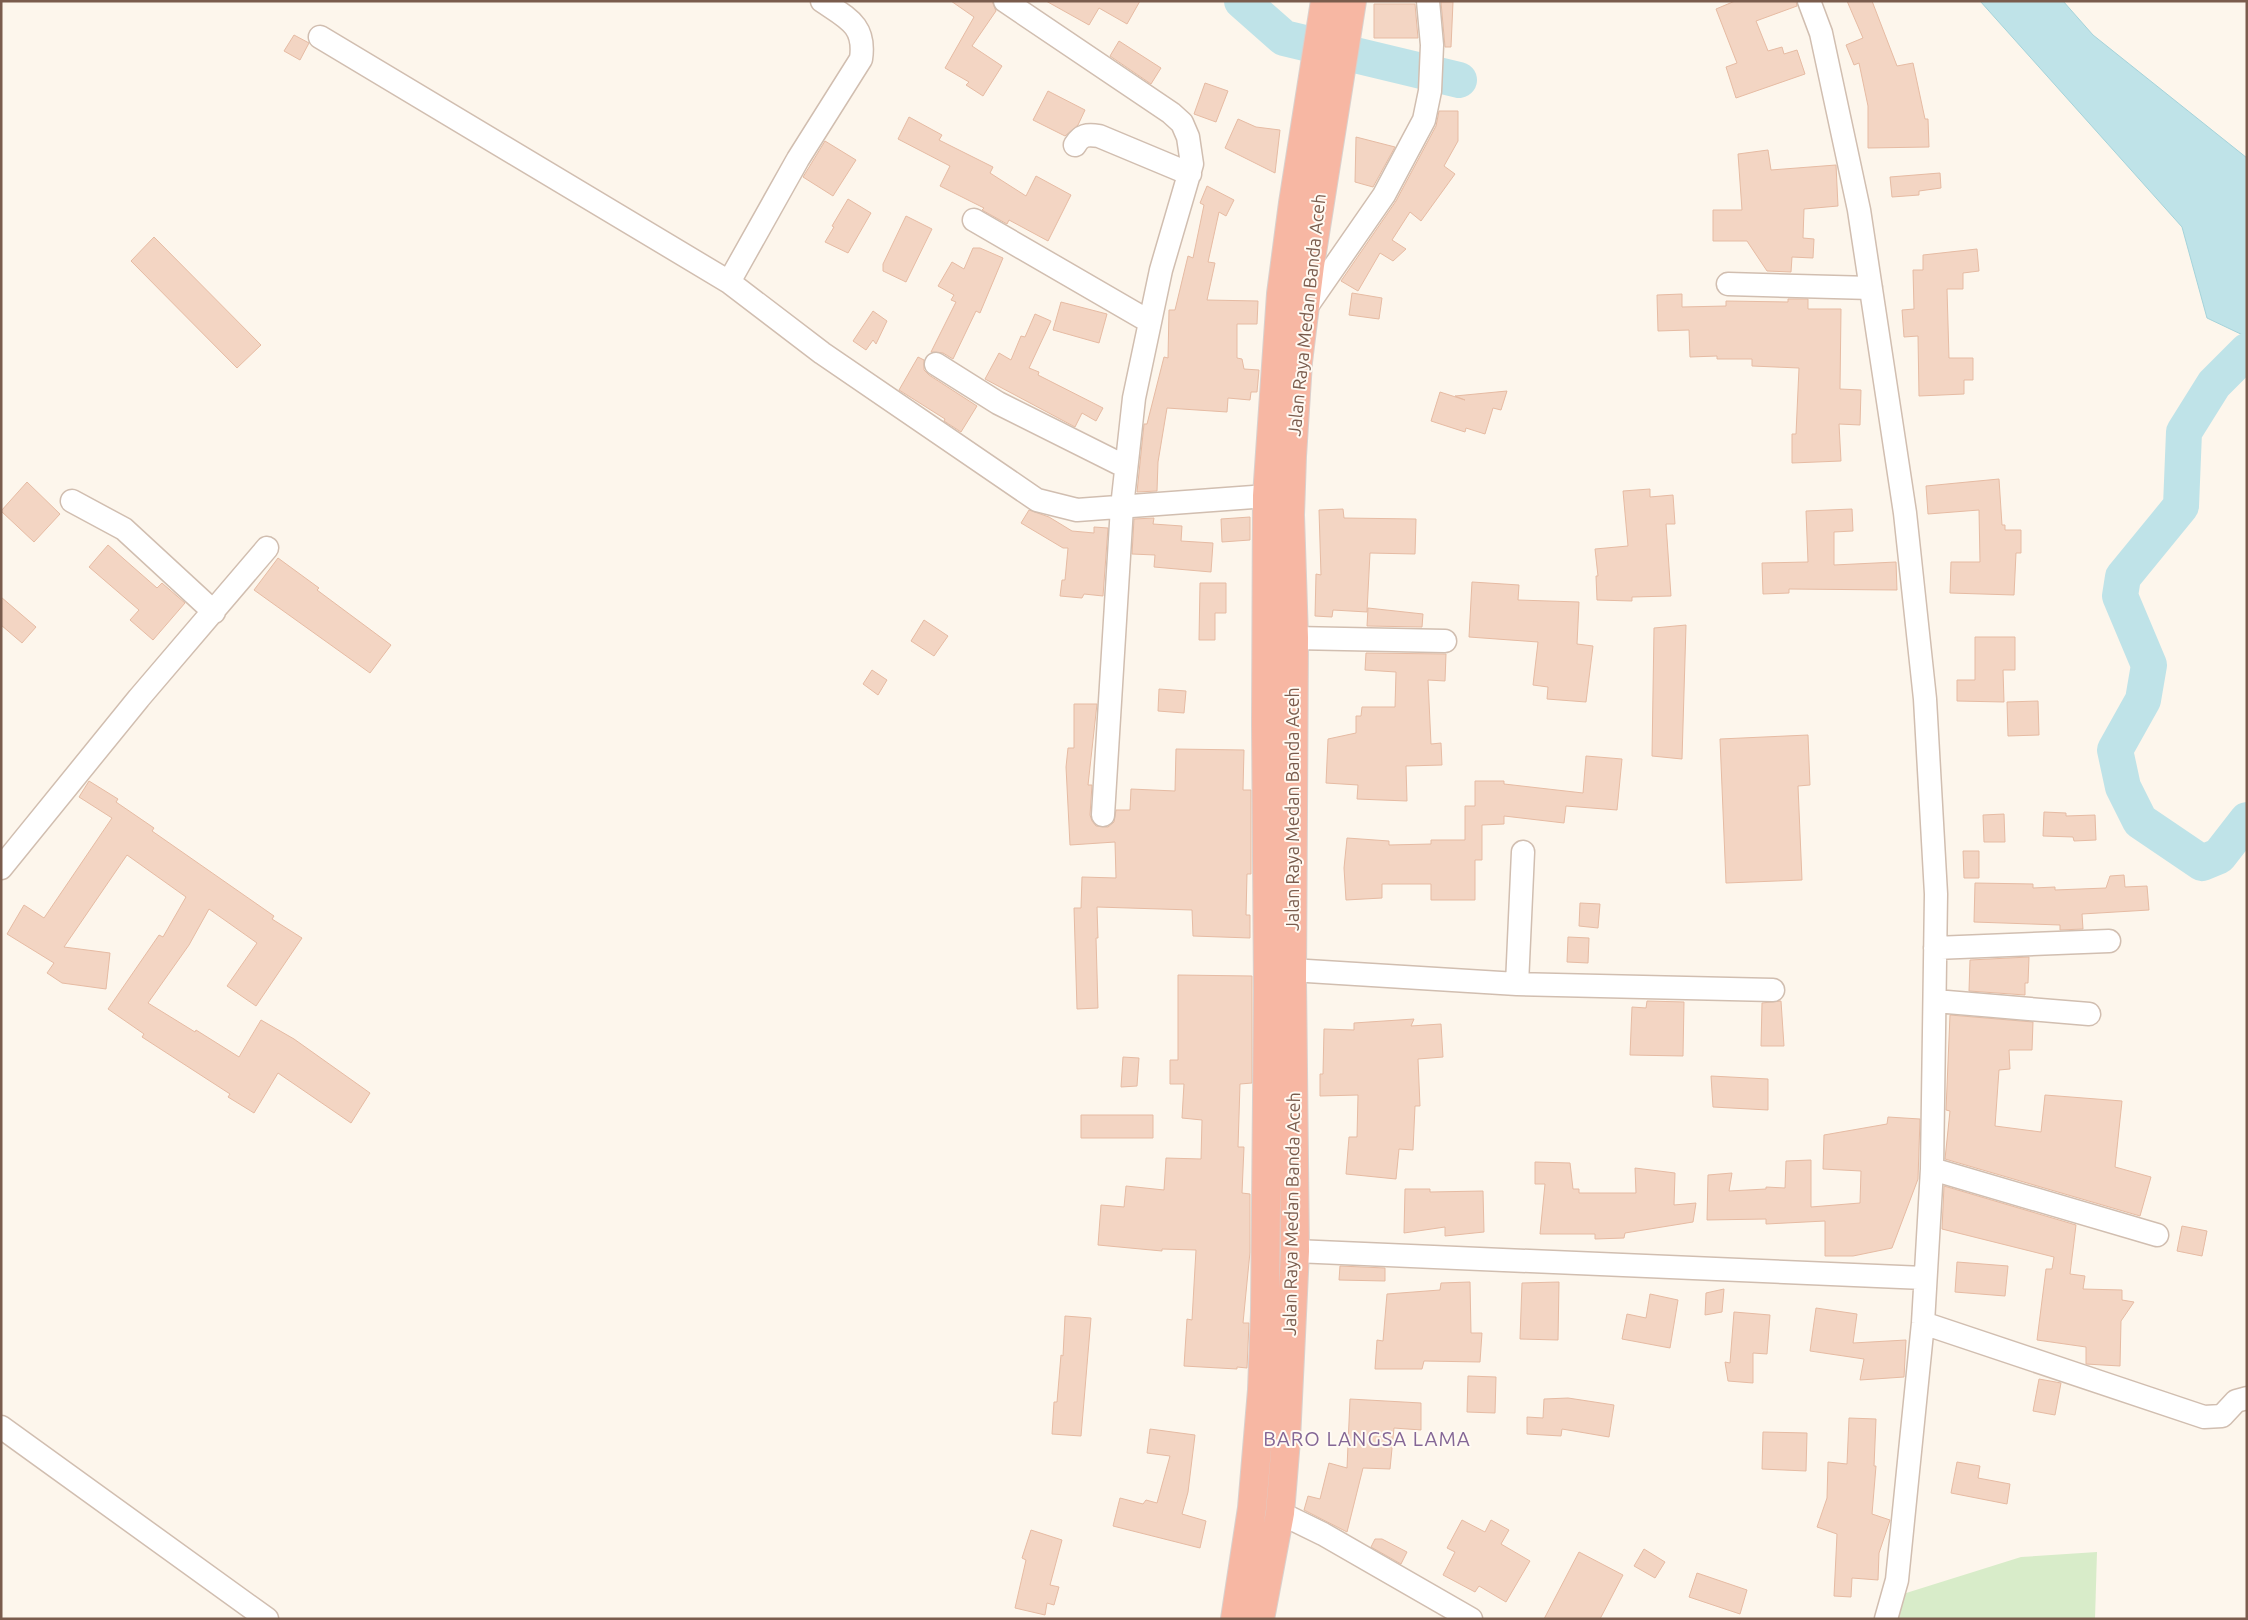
<svg xmlns="http://www.w3.org/2000/svg" width="2248" height="1620" viewBox="0 0 2248 1620" font-family="Ubuntu,sans-serif">
  <style>
    .green { fill: #d8ecc9 }
    .water { fill: #bfe3e8; stroke: #a5d3da }
    .lines { fill: none; stroke-linecap: round; stroke-linejoin: round }
    .river { stroke: #bfe3e8; stroke-width: 36 }
    .building { fill: #f3d5c3; stroke: #e6bba3 }
    .minor-casing { stroke: #d1beb0; stroke-width: 25 }
    .highway-casing { stroke: #dad1cd; stroke-width: 30 }
    .minor { stroke: #fff; stroke-width: 22 }
    .highway { stroke: #f7b7a3; stroke-width: 28 }
    .labels { text-anchor: middle; stroke-width: 4; stroke-linejoin: round; paint-order: stroke }
    .street-label { font-size: 18px; fill: #7a5c4d; stroke: #fffaf3 }
    .quarter-label { font-size: 20px; letter-spacing: 1px; fill: #846695; stroke: #fffaf3 }
  </style>
  <rect width="100%" height="100%" fill="#fdf6ec"/>
  <path class="green" d="M2097,1552l-2,67h-202l10,-25 118,-37z"/>
  <path class="water" d="M1980,1h83l30,34 154,123v179l-40,-19 -25,-91z"/>
  <g class="lines">
    <path class="river" d="M1242,1l42,37 175,42
      M2247,351l-33,33 -30,48 -3,74 -58,71 -3,19 29,69 -6,35 -28,50 8,37 17,34 62,42 17,-7 28,-36"/>
  </g>
  <path class="building" d="M951,1h41l4,10 -24,35 30,20 -19,30 -17,-11 3,-3 -24,-14 29,-51z
    M1046,1h94l-13,23 -28,-16 -10,17z
    M1735,1h61l1,5 -41,15 12,30 14,-4 2,7 13,-4 8,24 -69,24 -10,-31 11,-4 -21,-54z
    M1847,1h25l25,65 16,-3 12,56h3l1,28 -61,1v-42l-9,-43 -5,2 -8,-20 17,-7z
    M1441,2h12l-2,45h-6z
    M1374,4h41l3,34h-44z
    M294,35l15,8 -9,17 -16,-9z
    M1119,41l42,27 -10,16 -41,-28z
    M1205,83l23,8 -12,31 -22,-8z
    M1048,91l37,19 -7,15 -13,11 -32,-16z
    M1439,111h19v30l-14,25 11,8 -34,47 -11,-9 -18,28 14,9 -13,12 -13,-8 -22,38 -17,-10 55,-80 40,-75z
    M909,117l33,18 -3,5 54,27 -3,6 36,23 10,-20 35,19 -23,46 -39,-21 -2,4 -25,-14 2,-2 -44,-22 10,-20 -52,-27z
    M1238,119l18,8 24,3 -5,43 -50,-25z
    M1356,137l39,10 -22,40 -18,-5z
    M825,141l31,19 -23,36 -30,-19z
    M1768,150l3,20 65,-5 2,41 -34,3 -1,29 11,1 -1,19 -21,-1 -1,15 -24,-1 -20,-30h-34v-31h29l-4,-56z
    M1940,173l1,15 -22,3v4l-27,2 -2,-20z
    M1207,186l27,14 -8,16 -7,-4 -11,50 7,1 -8,37 51,1 -1,23h-20v34l5,1 2,10 15,1 -2,22h-6l-1,8 -22,-2 -1,14 -60,-4 -9,54 -1,29 -20,1 7,-68h3l17,-67 4,1 1,-48h6l13,-54 5,2 11,-53 -4,-2z
    M848,199l23,14 -23,40 -23,-11 9,-15 -2,-1z
    M906,216l26,13 -26,53 -23,-11v-7z
    M154,237l107,108 -24,23 -106,-107z
    M973,248h7l23,10 -23,55 -4,-2 -23,48 -10,-6 -12,-1 25,-50 -5,-2 3,-5 -16,-9 14,-24 12,7z
    M1977,249l2,22 -16,2v16h-16l2,69h24v22h-9v14l-45,2 -1,-60 -14,1 -2,-27 12,-1 -1,-39h10v-15z
    M1352,293l30,5 -3,21 -30,-4z
    M1682,294v13l44,-1v-5l62,1v-3h20v10h33l-1,80 21,1 -1,35 -21,-1 2,37 -49,2v-29h4l3,-66 -47,-2v-7h-35v-3l-27,1 -1,-27 -31,1 -1,-36z
    M1061,302l46,12 -8,29 -46,-13z
    M873,311l14,10 -11,23 -3,-4 -7,10 -13,-9z
    M1035,314l16,7 -22,47 10,4 -1,3 65,33 -7,13 -14,-8 -7,14 -90,-48 14,-26 12,7 10,-24 4,1z
    M918,357l6,3v10l5,5 48,31 -16,26 -17,-11 1,-2 -46,-29z
    M1507,391l-6,19 -8,-2 -8,26 -19,-6 -1,4 -34,-11 9,-29 25,8 -10,-4z
    M1999,479l3,46h3v5h16v23h-5l-2,42 -64,-2 1,-31h29l-1,-52 -51,4 -2,-28z
    M27,482l33,32 -26,28 -33,-31z
    M1650,489v8l23,-2 2,29h-9l5,72 -39,1v4l-35,-1 -1,-24h2l-3,-27 33,-3 -5,-55z
    M1343,509l1,9 72,1 -1,35 -45,-1 -3,59 -34,-2 -1,7 -17,-1 1,-42 5,1 -2,-65z
    M1852,509l1,22 -19,1v33l62,-3 1,28 -108,-1v4l-26,1 -1,-31 46,-1 -2,-51z
    M1029,510l20,7 23,14 22,2v-6l14,1 -5,68 -19,-2 -2,4 -22,-2 2,-16h3l3,-32h-5l-42,-25z
    M1250,517v23l-28,2 -1,-23z
    M1154,518l-1,6 29,2 -1,15 32,2 -2,29 -57,-5 1,-12 -23,-1 2,-35z
    M108,545l49,43 5,-5 23,20 -32,37 -23,-20 9,-10 -50,-43z
    M278,558l41,30 -2,2 74,55 -21,28 -116,-83z
    M1472,582l47,3 -1,15 61,2 -2,42 16,2 -7,56 -39,-3 1,-12 -15,-2 5,-43 -69,-5z
    M1200,583h26v30h-11v27h-16z
    M1,597l35,30 -14,16 -21,-18z
    M1368,608l55,6 -1,13 -55,-1z
    M924,620l24,16 -14,20 -23,-15z
    M1686,625l-4,134 -30,-3 2,-128z
    M1975,637h40v33h-12l1,32 -47,-1v-21h18z
    M1366,653l80,1 -1,27 -17,-1 3,64 10,-1 1,22 -36,1 1,35 -50,-2 1,-14 -32,-2 2,-44 28,-6v-17h5l1,-9h33l1,-35 -31,-2z
    M872,670l15,10 -9,15 -15,-11z
    M1159,689l27,2 -2,22 -26,-2z
    M2038,701l1,34 -31,1 -1,-34z
    M1074,704h23l-9,81h4l-2,30 2,6 4,5 12,1 6,-5 2,-12h14l1,-21 44,2 1,-42 68,1 -1,40h8v84h-4l-1,41h4v23l-57,-2 -1,-26 -95,-3 1,31h-2l2,70 -21,1 -3,-101h7l1,-31 34,1 -1,-36 -45,3 -4,-78 2,-19h6z
    M1808,735l2,50 -12,1 4,94 -76,3 -6,-144z
    M1586,756l36,3 -5,51 -51,-4 -2,17 -60,-7v8l-22,1v35h-7v40h-44v-16h-49v14l-36,2 -2,-32 3,-30 42,3v4l42,-1v-4h34v-34h10v-25h29v3l79,9z
    M89,781l29,18 -2,3 38,26 -2,3 122,85 -2,3 30,19 -46,68 -29,-20 30,-43 -48,-34 -20,36 -41,58 47,29 1,-2 43,27 22,-37 33,19 76,54 -19,30 -73,-50 -24,40 -26,-16 2,-3 -88,-57 2,-3 -36,-25 51,-74 4,2 23,-40 -59,-42 -63,92 46,6 -4,36 -44,-6 -15,-10 7,-10 -47,-29 17,-29 20,13 68,-100 -33,-21z
    M2044,812l22,1v3l29,-1 1,25 -22,1 -1,-4 -30,-1z
    M2004,814l1,28h-21l-1,-27z
    M1963,851h16v27h-15z
    M2124,875l1,12 22,-1 2,24 -67,4 1,15 -23,1v-5l-86,-3 1,-39 58,1v4l22,-1v3l51,-2 4,-12z
    M1580,903l20,1 -2,24 -19,-2z
    M1568,937l21,1 -1,25 -21,-1z
    M2029,957l-1,26h-3v12l-56,-4 1,-31z
    M1178,975l74,1v107l-12,1 -2,63h6l-2,46 8,1v58l-7,71h6l-2,45 -10,-1v2l-53,-3 3,-47 5,1 4,-70 -34,-1v2l-64,-6 3,-40 23,2 2,-21 38,4 2,-32 35,1 1,-39 -20,-2 2,-34h-14v-24h8z
    M1647,1001l37,1 -1,54 -53,-1 2,-48 14,1z
    M1781,1001l3,45h-23l1,-43z
    M1950,1015l83,7 -1,28h-23l1,19 -11,1 -4,56 46,6 4,-37 77,6 -7,66 36,10 -11,39 -195,-57 5,-48 -4,-1z
    M1414,1019l-3,7 30,-2 2,33 -25,2 2,47h-5l-2,44 -14,-1 -3,30 -50,-5 3,-37h8l1,-42 -38,1v-22h3l1,-45 30,1v-7z
    M1123,1057l16,1 -2,28 -16,1z
    M1711,1076l57,3v31l-55,-3z
    M1081,1115h72v23h-72z
    M1888,1117l32,2 -2,60 -26,69 -39,8h-28v-35l-59,3v-5l-59,1 1,-45 24,-2 -3,18 37,-2v-2l19,1 1,-27 25,-1v47l49,-4 1,-32 -38,-2 1,-34 63,-11z
    M1535,1162l35,1 3,26h6v4h57l-1,-25 40,5 -1,32 22,-2 -3,19 -68,11 -1,5 -29,1v-5h-55l5,-50h-10z
    M1944,1186l132,39 -6,49 15,2 -2,13 39,1v10l12,2 -13,19 -1,45 -34,-2v-17l-49,-7 9,-71h6l2,-12 -112,-28z
    M1405,1189h25v3l53,-1 1,41 -39,4v-9l-41,6z
    M2182,1226l25,5 -5,25 -25,-5z
    M1957,1262l51,4 -3,30 -50,-4z
    M1340,1266l45,2v13l-46,-1z
    M1470,1282l1,51h11l-2,29 -56,-1 -2,8h-47l2,-29 6,1 4,-47 53,-4 1,-7z
    M1559,1282l-1,58 -38,-1 2,-56z
    M1724,1289l-2,23 -17,3 1,-22z
    M1650,1294l28,6 -8,48 -48,-9 5,-25 19,4z
    M1816,1308l41,6 -4,29 53,-3 -2,37 -44,3 4,-21 -54,-8z
    M1734,1312l36,3 -3,39 -14,-1v30l-25,-2 -3,-19 5,1z
    M1065,1316l26,2 -10,118 -29,-2 2,-32h3l4,-47 2,1z
    M1468,1376l28,1 -1,36 -28,-1z
    M2039,1379l22,4 -6,32 -22,-4z
    M1568,1398l46,7 -5,32 -47,-8 -1,7 -34,-2v-17l16,1 1,-19z
    M1350,1399l71,4v27l-27,-2 -4,41 -27,-1 -16,64 -43,-22 4,-14 12,3 9,-36 18,5z
    M1849,1418l27,1 -2,47h2l-4,48 18,6 -11,33 -1,27 -26,-2 -1,19 -17,-1 3,-62 -20,-7 10,-29 1,-36 19,2z
    M1150,1429l45,6 -7,57 -6,22 24,7 -6,27 -87,-22 7,-28 23,6 3,-4 11,3 13,-47 -23,-3z
    M1763,1432l44,1 -1,38 -44,-2z
    M1957,1462l23,4 -2,12 32,6 -3,20 -56,-11z
    M1462,1520l23,12 6,-12 18,10 -8,14 29,17 -24,41 -27,-16 -4,6 -32,-17 12,-23 -8,-4z
    M1031,1530l31,10 -12,45 9,2 -5,18 -7,-2 -2,12 -30,-7 11,-48 -4,-2z
    M1375,1539h7l25,13 -6,12 -30,-17z
    M1644,1549l21,13 -10,16 -21,-12z
    M1579,1552l44,23 -23,44h-56z
    M1697,1573l50,17 -7,24 -51,-17z"/>
  <g class="lines">
    <g class="minor-casing">
      <path id="minor" d="M1005,1l166,112 11,10 6,14 4,27 -31,106 -27,128 -12,109 -19,308
        M1809,1l12,32 38,177 46,303 20,186 11,195 -4,275 -9,154 -26,257 -11,39
        M320,37l409,245 93,71 215,147 40,10 190,-14
        M1075,145c6,-10 12,-11 24,-9l91,38
        M974,220l176,102
        M729,282l69,-123 63,-100c5,-34 -14,-41 -39,-58
        M1728,284l143,4
        M1305,309l79,-114 40,-75 6,-29 2,-46 -4,-44
        M936,364l62,39 128,64
        M72,501l52,28 90,83
        M1294,638l151,3
        M1,868l138,-170 128,-150
        M1935,948l174,-7
        M1275,969l242,15 256,6
        M1517,984l6,-132
        M1935,1001l154,13
        M1932,1169l225,66
        M1295,1251l629,27
        M1923,1323l281,94 18,-1 14,-15 11,-3
        M1,1427l266,192
        M1280,1513l43,21 148,85"/>
    </g>
    <g class="highway-casing">
      <path id="highway" d="M1235,1619l17,-111 10,-118 3,-78 3,-320 -2,-268 1,-228 14,-202 12,-91 32,-202
        M1260,1619l20,-106 6,-73 9,-189 -3,-271 2,-342 -4,-123 2,-59 6,-94 12,-97 42,-264"/>
    </g>
    <use href="#minor" class="minor"/>
    <use href="#highway" class="highway"/>
  </g>
  <g class="labels">
    <g class="street-label">
      <text transform="translate(1307 315) rotate(-84)" y="6">Jalan Raya Medan Banda Aceh</text>
      <text transform="translate(1293 809) rotate(-90)" y="6">Jalan Raya Medan Banda Aceh</text>
      <text transform="translate(1292 1214) rotate(-89)" y="6">Jalan Raya Medan Banda Aceh</text>
    </g>
    <g class="quarter-label">
      <text x="1367" y="1446">BARO LANGSA LAMA</text>
    </g>
  </g>
  <rect width="2248" height="1620" fill="none" stroke="#7a5c4d" stroke-width="5"/>
</svg>
